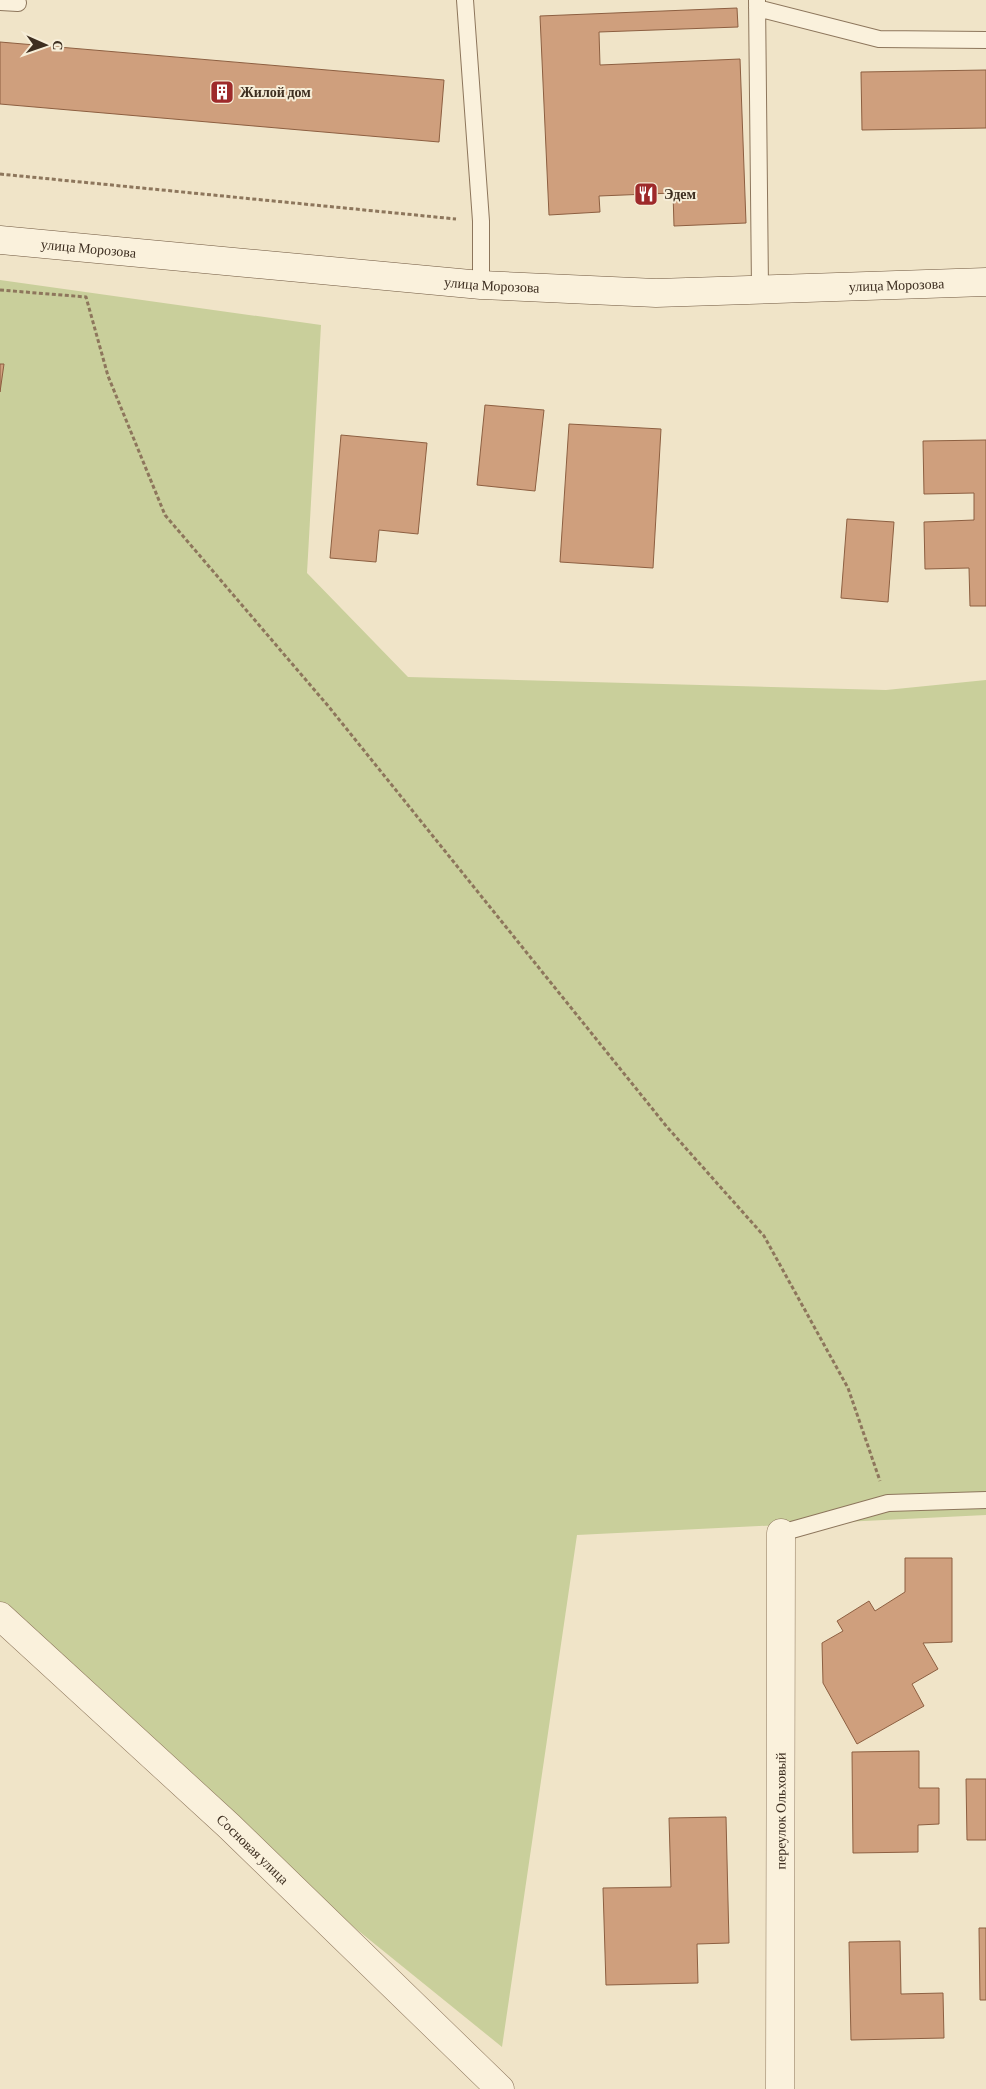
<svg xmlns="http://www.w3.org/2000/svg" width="986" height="2089" viewBox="0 0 986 2089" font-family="'Crimson Pro',serif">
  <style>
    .green { fill: #c9cf9b }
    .building { fill: #cf9f7d; stroke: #8d5f41 }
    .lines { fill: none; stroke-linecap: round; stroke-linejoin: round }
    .lane-casing { stroke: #8d765c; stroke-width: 18 }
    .street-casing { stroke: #8d765c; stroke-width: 29 }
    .secondary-casing { stroke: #6f573f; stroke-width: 29 }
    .path { stroke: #8d765c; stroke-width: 3; stroke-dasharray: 4 2.5; stroke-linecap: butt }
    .lane { stroke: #faf1dc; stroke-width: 16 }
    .street { stroke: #faf1dc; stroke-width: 28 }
    .secondary { stroke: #faf1dc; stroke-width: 28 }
    .labels { text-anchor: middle; stroke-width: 4; stroke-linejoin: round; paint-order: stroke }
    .poi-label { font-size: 14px; font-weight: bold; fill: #3d2e20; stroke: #f7eed8; text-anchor: start }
    .street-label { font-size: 14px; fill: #3d2e20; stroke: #f7eed8 }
  </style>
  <rect width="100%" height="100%" fill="#f0e4c8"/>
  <path class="green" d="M0,280l321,45 -14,248 101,104 478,13 100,-10v835l-409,20 -75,512 -273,-221 -229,-210z"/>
  <path class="building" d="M737,8l1,19 -139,5 1,33 140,-6 6,164 -72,3 -1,-33 -74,3 1,16 -51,3 -9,-199z
    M0,42l444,38 -5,62 -439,-38z
    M986,70v58l-124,2 -1,-58z
    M0,364h4l-4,28z
    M485,405l59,5 -9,81 -58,-6z
    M569,424l92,5 -8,139 -93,-6z
    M341,435l86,8 -9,91 -39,-4 -3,32 -46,-4z
    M986,440v166h-16l-1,-38 -44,1 -1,-47 50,-2v-27l-50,1 -1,-53z
    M847,519l47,3 -6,80 -47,-4z
    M905,1558h47v84l-29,1 15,26 -26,15 12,22 -67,38 -34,-61 -1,-40 21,-12 -6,-10 32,-20 6,10 30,-19z
    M919,1751v37h20v36l-21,1v27l-65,1 -1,-101z
    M966,1779h20v61h-19z
    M726,1817l3,126 -32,1 1,39 -92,2 -3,-97 68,-1 -2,-69z
    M979,1928h7v72h-6z
    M900,1941l1,53 42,-1 1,45 -93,2 -2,-98z"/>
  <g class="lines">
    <g class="lane-casing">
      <path id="lane" d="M465,0l16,221v64
        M757,0l3,289
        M0,2l18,1
        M757,8l122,31 107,1
        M781,1533l107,-30 98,-3"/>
    </g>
    <g class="street-casing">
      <g id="street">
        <path id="s1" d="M0,1616l229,210 271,263"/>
        <path id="s2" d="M780,2089l1,-556"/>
      </g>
    </g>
    <g class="secondary-casing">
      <g id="secondary">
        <path id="s3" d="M0,240l481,45 175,8 330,-11"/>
      </g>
    </g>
    <path class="path" d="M0,174l456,45
      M0,290l86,7 22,79 57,139 164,192 338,420 97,109 84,152 32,93"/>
    <use href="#lane" class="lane"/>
    <use href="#street" class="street"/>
    <use href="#secondary" class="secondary"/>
  </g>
  <defs>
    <g id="building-square" transform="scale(1.25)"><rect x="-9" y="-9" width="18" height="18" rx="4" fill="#9e2a2b" stroke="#f7eed8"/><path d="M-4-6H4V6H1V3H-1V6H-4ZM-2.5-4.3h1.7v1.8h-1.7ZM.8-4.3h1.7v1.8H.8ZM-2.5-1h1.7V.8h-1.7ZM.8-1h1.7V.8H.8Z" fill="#fff"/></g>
    <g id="restaurant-square" transform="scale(1.25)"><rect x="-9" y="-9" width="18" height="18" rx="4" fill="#9e2a2b" stroke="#f7eed8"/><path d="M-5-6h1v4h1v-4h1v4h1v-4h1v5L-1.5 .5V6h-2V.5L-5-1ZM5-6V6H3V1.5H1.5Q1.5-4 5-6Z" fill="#fff"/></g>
  </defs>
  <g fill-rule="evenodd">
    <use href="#building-square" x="222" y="92"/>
    <use href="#restaurant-square" x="646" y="194"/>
  </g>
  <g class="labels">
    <g class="poi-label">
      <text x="240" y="97">Жилой дом</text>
      <text x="664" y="199">Эдем</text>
    </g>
    <g class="street-label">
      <text dy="5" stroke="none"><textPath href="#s3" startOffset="89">улица Морозова</textPath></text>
      <text dy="5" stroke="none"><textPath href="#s3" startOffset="494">улица Морозова</textPath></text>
      <text dy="5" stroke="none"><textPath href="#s3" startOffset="899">улица Морозова</textPath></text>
      <text dy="5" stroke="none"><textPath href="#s2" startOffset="278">переулок Ольховый</textPath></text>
      <text dy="5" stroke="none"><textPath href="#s1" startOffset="344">Сосновая улица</textPath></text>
    </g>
  </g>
  <g transform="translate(45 45) rotate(92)" stroke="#f7eed8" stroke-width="4" paint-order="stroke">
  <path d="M0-4L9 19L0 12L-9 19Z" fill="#3d2e20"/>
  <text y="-8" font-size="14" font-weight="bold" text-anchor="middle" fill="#3d2e20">С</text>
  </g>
</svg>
